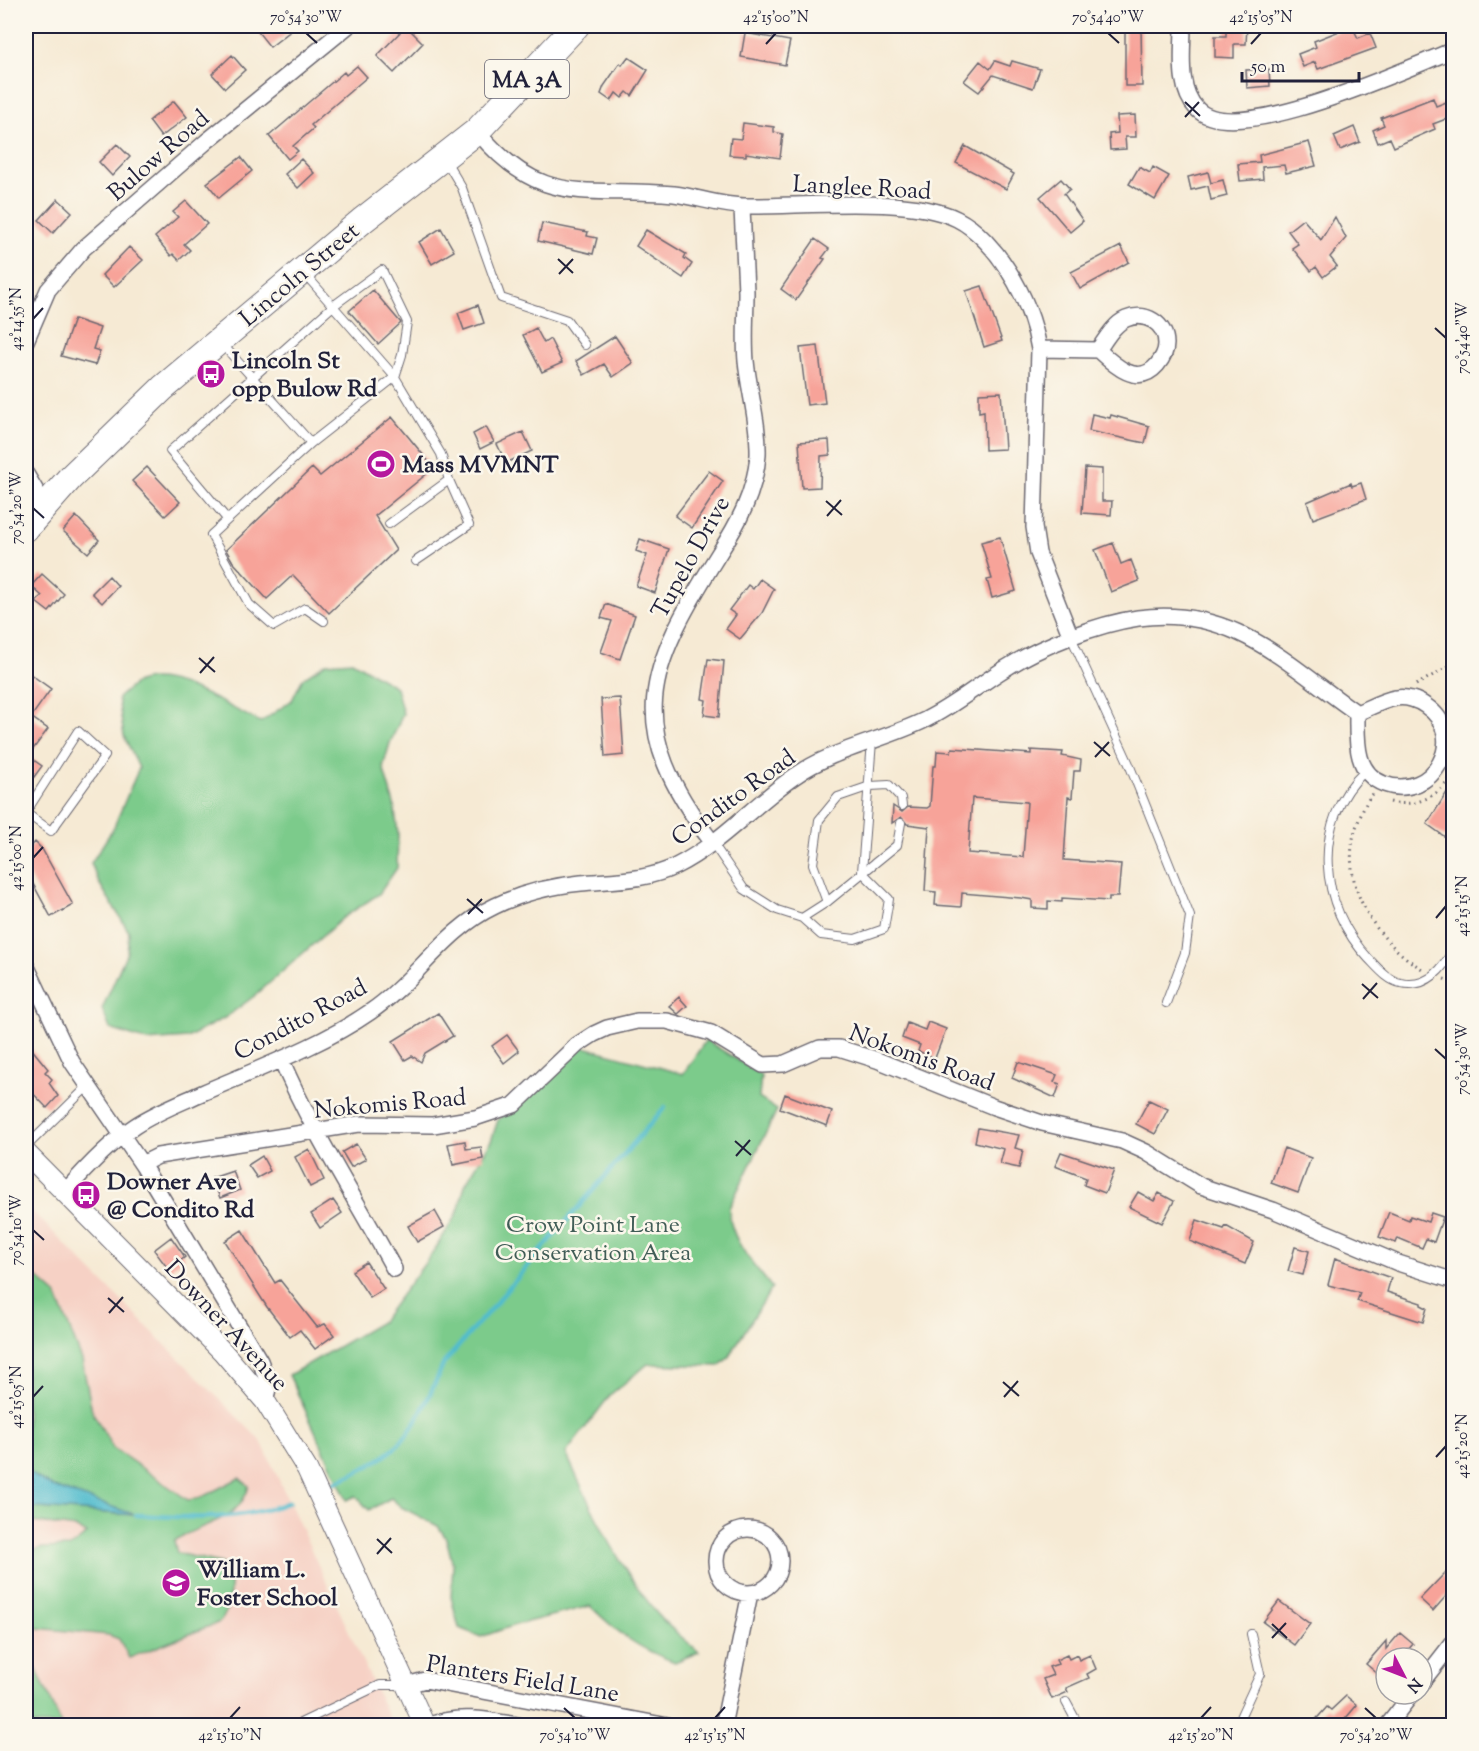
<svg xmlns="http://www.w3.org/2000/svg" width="1479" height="1751" viewBox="0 0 1479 1751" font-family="'Sorts Mill Goudy',serif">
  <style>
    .built { fill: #f6d1c5 }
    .green { fill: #7bcb8b; stroke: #4e7663; stroke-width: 1.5 }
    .water { fill: #51bccd; stroke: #3a6f84; stroke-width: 1.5 }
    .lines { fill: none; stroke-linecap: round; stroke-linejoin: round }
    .stream { stroke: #51bccd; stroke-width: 4.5 }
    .building { fill: #f7a399; fill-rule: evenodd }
    .service-casing { stroke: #6c6871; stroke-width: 10 }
    .minor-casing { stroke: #6c6871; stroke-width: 18 }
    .tertiary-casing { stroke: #6c6871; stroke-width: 22 }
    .primary-casing { stroke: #6c6871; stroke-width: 28 }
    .path { stroke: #6c6871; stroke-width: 3; stroke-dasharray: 1.5 4.5; stroke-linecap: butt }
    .service { stroke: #fff; stroke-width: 8 }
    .minor { stroke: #fff; stroke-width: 15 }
    .tertiary { stroke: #fff; stroke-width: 20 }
    .primary { stroke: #fff; stroke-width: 26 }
    .ticks { fill: none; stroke: #22223b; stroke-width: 2 }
    .labels { text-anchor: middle; stroke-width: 5; stroke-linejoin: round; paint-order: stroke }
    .shield { fill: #fbf7ec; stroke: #636270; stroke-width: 1.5 }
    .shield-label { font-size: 22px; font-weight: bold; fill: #22223b }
    .street-label { font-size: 24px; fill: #22223b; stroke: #fbf7ec }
    .poi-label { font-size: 24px; font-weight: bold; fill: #22223b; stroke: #fbf7ec; text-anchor: start }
    .park-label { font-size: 24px; fill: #415d57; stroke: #fbf7ec }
    .neatline { fill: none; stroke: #22223b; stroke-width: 2 }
    .ticks-label { font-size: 15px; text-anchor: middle; fill: #22223b }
  </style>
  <rect width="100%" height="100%" fill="#fbf7ec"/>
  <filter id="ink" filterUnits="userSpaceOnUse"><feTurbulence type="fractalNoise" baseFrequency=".0167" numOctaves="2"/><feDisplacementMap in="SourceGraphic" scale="12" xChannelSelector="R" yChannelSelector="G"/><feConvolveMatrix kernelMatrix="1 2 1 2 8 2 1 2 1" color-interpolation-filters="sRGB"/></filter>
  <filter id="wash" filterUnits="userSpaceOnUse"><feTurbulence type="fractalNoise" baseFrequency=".008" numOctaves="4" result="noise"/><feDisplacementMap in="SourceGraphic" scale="24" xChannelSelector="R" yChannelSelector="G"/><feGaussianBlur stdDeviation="1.35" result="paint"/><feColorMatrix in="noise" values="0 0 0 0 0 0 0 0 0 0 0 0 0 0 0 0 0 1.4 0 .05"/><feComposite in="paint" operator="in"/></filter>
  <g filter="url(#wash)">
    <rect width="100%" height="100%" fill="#f6ead4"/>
    <path class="built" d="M26,1205l235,236 131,284h-366z"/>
    <path class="green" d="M352,661l44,26 7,27 -13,29 -7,24 11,37 4,29 -1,35 -18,26 -35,23 -87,77 -31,23 -39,21 -40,3 -37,-12 -8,-20 25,-57 2,-20 -30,-49 -8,-20 22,-34 26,-61 -15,-32 -6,-38c6,-5 12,-11 18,-15 33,-17 94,26 125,39l31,-22 11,-22 23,-15z
      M706,1040l55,35 -2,23 18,12 -48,98c0,32 25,56 43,80l-44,70 -9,8 -71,-2 -37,30 -45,59c25,56 51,110 89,158 12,16 30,28 44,41l-24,10c-37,-13 -57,-29 -85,-56l-75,19 -34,12 -22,-9 -8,-31 2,-32 -7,-27 -8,-12 -37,-19 -10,-9 -22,12 -13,-14 -9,4 -58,-125 92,-53 53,-71 24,-39 7,-27 26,-44 7,-21 83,-74 102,28z
      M26,1270l12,8 18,16 26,66 10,51 21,37 75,52 12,-2 39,-20 10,8c-9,36 -49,37 -75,55l3,12 44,10 9,10c1,14 0,39 -10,49l-91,36 -10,-19 -10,-4 -83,-8v-75l16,-4 28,-1 17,-13 -11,-6 -50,-7v-14l107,8 -80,-28 -27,-16z
      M34,1664l28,61h-36v-57z"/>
    <path class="water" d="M26,1471l27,16 83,28 -110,-8z"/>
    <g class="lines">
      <path class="stream" d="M333,1483c20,-8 54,-25 68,-41 19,-23 31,-52 43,-79l221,-256
        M136,1515c50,3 105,7 153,-13"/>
    </g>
    <g id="blocks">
      <path class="building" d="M266,26h31l-27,21 -12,-15z
        M406,26l17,17 -29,30 -17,-17z
        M1125,26h16l1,60h-17z
        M1226,26h21l-1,18h-12v14l-19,-1v-21h11z
        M1352,26l6,12 12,-5 6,15 -58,21 -3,-7 -12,5 -5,-13 18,-7 -2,-6z
        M745,33l45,8 -5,24 -44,-8z
        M232,55l13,15 -20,18 -13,-14z
        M628,57l20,13 -16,26 -5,-4 -5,6 -6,-5 -5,8 -10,-7 3,-8 16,-23 2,2z
        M980,61l10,8 5,-8 15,5 2,-5 28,8 -7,19 -40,-13 -14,17 -15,-11z
        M357,66l10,11 -56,48 3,3 -21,18 5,5 -10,8 -19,-23 75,-64 2,3z
        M1269,69l1,17 -23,2 -1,-18z
        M1433,98l3,8 13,-5 5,15 -21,8 2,5 -41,18 -4,-9 -12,5 -5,-13 11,-5 -3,-7z
        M174,101l13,16 -26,20 -12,-16z
        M1135,115l1,22h-11l1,12 -16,1 -1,-16 9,-1 -1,-17z
        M743,123l31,4v5l9,2 -3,24 -34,-5v3l-17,-1 2,-17 10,1z
        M1354,127l6,15 -20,8 -6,-14z
        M1309,142l7,24 -30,7 -2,-8 -22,2 1,12 -23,2 -2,-17 22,-2 -1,-7z
        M117,144l13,13 -18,19 -13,-14z
        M965,146l49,28 -8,15 -50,-26z
        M241,157l11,14 -33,27 -12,-15z
        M301,159l13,14 -16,15 -13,-14z
        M1139,167l11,6 3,-6 16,9 -14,24 -26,-16z
        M1208,172l3,11 12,-3 4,16 -16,4 -3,-14 -17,4 -3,-13z
        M1061,179l9,10 -6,5 19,27 -13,11 -30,-35z
        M58,199l14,13 -19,21 -14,-13z
        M186,201l21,23 -23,20 6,6 -11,10 -6,-6 -2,2 -16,-19 23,-20 -5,-5z
        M1335,217l11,21 -16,19 7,9 -14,11 -7,-10 -5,4 -19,-23 6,-4 -10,-13 15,-12 18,21z
        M542,223l46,9 -1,4 10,2 -4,16 -55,-13z
        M441,228l13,23 -22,13 -13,-22z
        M646,230l40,24 -2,4 8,6 -9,14 -47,-32z
        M815,239l14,10 -7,9 3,1 -29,41 -15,-11z
        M1121,246l8,16 -49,27 -9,-17z
        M129,247l14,13 -29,27 -12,-12z
        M982,286l20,55 -18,6 -18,-56z
        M373,290l28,33 -23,21 -29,-33z
        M478,305l6,18 -20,7 -6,-17z
        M74,319l26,9 -7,21 7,2 -5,14 -34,-9z
        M536,328l8,15 6,-4 12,24 -20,9 -19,-37z
        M615,336l18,27 -20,14 -9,-13 -20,11 -8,-14z
        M818,346l7,57 -18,2 -7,-57z
        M1001,392l4,57 -20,1 -1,-39 -5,1v-19z
        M1092,414l18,4 1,-3 38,11 -4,17 -56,-12z
        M392,417l42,51 -59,48 21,34 -67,63 -36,-38 -26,24 -34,-37 -7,-12 86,-82 8,8z
        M486,427l8,15 -14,7 -7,-15z
        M523,432l9,19 -26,12 -9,-19z
        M829,440l1,15 -9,1 -1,31 -18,1 -3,-46z
        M147,467l33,35 -15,14 -33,-35z
        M1085,468l17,1v32h10l-1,14 -29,-2z
        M709,471l14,10 -31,47 -17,-12z
        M1351,483l1,3 9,-3 5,16 -53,20 -6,-17z
        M76,516l23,24 -11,13 -25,-22z
        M1000,537l16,54 -24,7 -5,-18 5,-1 -11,-37z
        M640,539l29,10 -14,44 -19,-7 11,-31 -11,-4z
        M1113,543l8,21 10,-4 8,21 -28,11 -16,-42z
        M42,574l22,20 -15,18 -13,-10 6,-6 -11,-10z
        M109,576l9,10 -16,17 -10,-10z
        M760,579l14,10 -12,24 -22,26 -14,-10 10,-14 -7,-5 19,-25 5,4z
        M606,604l29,11 -15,44 -19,-7 11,-31 -11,-3z
        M708,659l16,2 -5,56 -15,-2 2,-15 -4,-1z
        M26,671l25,18 -20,28 17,12 -20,27 14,10 -16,22z
        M620,698l4,57 -19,2 -4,-58z
        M952,748l79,6v-4l32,2 -1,4 19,4 -1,11h-6l-2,27 -4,-1 -4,63 57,4 -3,33h-9v4l-47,-3v4l-14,-1v8l-16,-1v-8l-11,-2 -59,-5 -1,14 -26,-2 1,-13 -11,-1 4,-64 -22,-3 -6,-7 -9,6 1,-17 9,6 6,-5 19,1 3,-2 3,-40h3l1,-15 14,1zM972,798l55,4 -4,55 -55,-4z
        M1454,781v51l-6,7 -21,-15z
        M35,842l7,7 31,56 -22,12 -25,-46v-19z
        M679,997l8,9 -9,8 -9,-8z
        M438,1013l15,23 -28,17 -4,9 -9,-6 -7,4 -12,-19z
        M928,1022l18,7 -11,29 -17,-7 2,-6 -18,-7 5,-15 18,7z
        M507,1035l12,16 -15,12 -12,-17z
        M26,1042l22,27 -3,3 7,7 -3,4 9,13 -11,12 -21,-22z
        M1018,1062l39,13 -3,7 6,2 -5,14 -43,-20z
        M785,1094l47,18 -5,14 -47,-18z
        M1149,1100l19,9 -13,25 -19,-10z
        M978,1128l41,7 -4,13 8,2 -4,18 -19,-4 4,-15 -29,-7z
        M465,1141l1,8 15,-2 2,12 -30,6 -5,-21z
        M356,1144l10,15 -15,8 -9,-15z
        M1284,1148l27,10 -13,35 -27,-10z
        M309,1149l15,31 -14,7 -15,-30z
        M1061,1152l53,18 -9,23 -21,-8 2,-7 -31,-12z
        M262,1156l8,15 -13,7 -9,-13z
        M233,1171l7,19 -20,8 -8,-20z
        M1138,1192l16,9 5,-8 15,8 -12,22 -33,-16z
        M333,1200l9,13 -22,15 -9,-14z
        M435,1211l9,16 -27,15 -9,-16z
        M1389,1212l20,8 1,-4 18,6 3,-9 12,4 -9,25 -8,-3 -4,9 -24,-10 -2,5 -17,-6z
        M1197,1220l27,9 2,-3 28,16 -9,22 -55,-23z
        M242,1230l33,53 5,-3 37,47 8,-3 9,11 -19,14 -15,-19 -10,7 -23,-30 -42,-66z
        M171,1237l14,20 -16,13 -15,-20z
        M1295,1247l14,4 -6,24 -15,-4z
        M1335,1258l56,20 -4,14 34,11v2l6,3 -4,14 -66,-21 3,-8 -32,-8z
        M366,1262l18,27 -14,9 -18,-27z
        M1446,1572l8,6v9l-21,24 -13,-12z
        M1279,1601l31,23 -16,21 -31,-23z
        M1400,1633l13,11 -12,14h-15v23l-20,-17 20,-23v8z
        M1067,1655l2,4 8,-4 2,5 11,-5 6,14 -9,5 2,4 -23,10 2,4 -16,7 -9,-20 10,-4 -4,-8 9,-3 -2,-4z
        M1346,1696l11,9 -17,20h-29l16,-18 4,3z"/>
    </g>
  </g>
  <g filter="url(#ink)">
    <use href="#blocks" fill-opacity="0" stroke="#6c6871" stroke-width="1.5"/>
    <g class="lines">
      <g class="service-casing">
        <path id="service" d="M446,161l16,27 39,110 66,22 18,25
          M305,274l90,103 -84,66 -100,92 38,69 25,22 31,-18 19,13
          M222,344l89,99
          M227,519l-57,-68 163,-145 49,-36 25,52 -5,33 -7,22 46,77 8,26 -60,44
          M416,561l53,-36 -20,-45
          M1071,637l58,127 61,152 -5,37 -19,50
          M1366,770c-56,52 -47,136 3,189 8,8 19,22 32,24 26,6 43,-15 53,-35
          M26,812l52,-81 27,25 -54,75 -25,-18
          M712,842l32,47 33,21 25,8 19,17 34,4 29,-10 5,-30 -27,-27 10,-131
          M827,902l-14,-38 6,-44 19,-23 32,-11 19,-1 12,13 1,8
          M802,918l25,-16 70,-57 4,-22
          M26,1147l62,-61
          M1066,1702l13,24
          M294,1726l86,-41h25
          M1236,1726l24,-52 -9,-40"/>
      </g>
      <g class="minor-casing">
        <path id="minor" d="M1183,26c0,27 -6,62 14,83 38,40 211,-42 257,-59
          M477,131c65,78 107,55 197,63 24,3 47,12 71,12 57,1 163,-11 212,13 20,10 39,32 51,51 16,25 26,49 31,79l-5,178 4,26 33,84
          M26,341l22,-51 36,-42 123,-107 141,-115
          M1039,349l59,1c8,-11 16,-26 28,-31 19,-8 40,4 40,25 0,9 -4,15 -9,21 -20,23 -44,-1 -59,-15
          M26,474l19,32
          M712,842c-89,-117 -66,-171 6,-287 20,-31 37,-62 40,-100 1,-32 -9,-63 -12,-94 -2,-23 0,-46 0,-69 -1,-28 -3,-57 -4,-86
          M26,965l46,97 71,104 117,195 9,24 -4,16
          M281,1059c31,73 75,140 113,210
          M142,1164l16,-8 201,-32 74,1 42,-7 39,-13 63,-60 17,-11 13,-6 30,-7h30l44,12 52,32 20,-1 37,-16h19l38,12 117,47 48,16 80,18 24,11 55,34 72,24 125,53 56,18
          M65,1192c20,-23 44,-49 70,-66 21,-14 45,-23 67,-33 55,-24 119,-47 168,-81 46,-31 74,-82 125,-106 27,-13 56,-20 86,-23 32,-3 65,-2 95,-17 44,-22 78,-62 119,-90 38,-27 87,-35 130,-56 29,-14 53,-35 81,-52 35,-22 91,-44 132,-50 96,-13 148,46 219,95 12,-5 26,-13 39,-15 10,-2 22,2 30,8 44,30 7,96 -42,78 -30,-11 -27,-45 -27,-71
          M716 1561a32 32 0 1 1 64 0a32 32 0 1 1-64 0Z
          M1422,1682l32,-41
          M407,1685l18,-5 243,46
          M427,1726c32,-13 62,-6 95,0
          M723,1726l27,-133
          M1387,1726l25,-32"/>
      </g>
      <g class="tertiary-casing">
        <path id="tertiary" d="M26,1153l197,199 42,49 42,68 118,257"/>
      </g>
      <g class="primary-casing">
        <path id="primary" d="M26,528l44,-50 93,-90 200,-168 114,-89 99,-105"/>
      </g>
      <path class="path" d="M1416,685l38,-22
        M1448,705l6,-6
        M1373,794c-7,6 -11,19 -15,28 -23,58 17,120 66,148
        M1390,802c26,6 51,-6 64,-30
        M1444,979l10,3"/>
      <use href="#service" class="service"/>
      <use href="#minor" class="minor"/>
      <use href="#tertiary" class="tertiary"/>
      <use href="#primary" class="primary"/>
    </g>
  </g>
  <path class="ticks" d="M306,33l11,10M1108,33l11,10M766,44l10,-11M1251,44l10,-11M1185,102l15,14M1185,117l14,-15M558,259l15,14M559,274l14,-15M33,319l10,-11M1435,328l11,10M826,501l16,14M33,508l11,10M827,516l14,-16M199,658l16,14M200,673l14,-16M1094,742l16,14M1095,757l14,-15M33,858l10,-11M467,899l16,14M468,914l14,-15M1436,918l10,-12M1362,984l16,14M1363,999l14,-16M1435,1049l11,10M735,1141l16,14M736,1156l14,-16M33,1230l11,10M108,1298l16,14M109,1313l14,-16M1003,1382l16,14M33,1397l10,-11M1004,1397l14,-16M1436,1457l10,-11M377,1539l15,14M377,1554l14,-16M1272,1624l15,14M1272,1638l14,-15M564,1708l11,10M1365,1708l11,10M230,1718l10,-11M715,1718l10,-11M1201,1718l10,-11"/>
  <defs>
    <g id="bus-disc" transform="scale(1.5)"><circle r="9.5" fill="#b5179e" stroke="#fbf7ec"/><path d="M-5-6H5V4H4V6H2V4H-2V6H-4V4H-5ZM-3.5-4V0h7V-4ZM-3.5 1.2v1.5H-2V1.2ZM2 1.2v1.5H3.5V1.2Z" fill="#fff"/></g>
    <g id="stadium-disc" transform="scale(1.5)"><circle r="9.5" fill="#b5179e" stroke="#fbf7ec"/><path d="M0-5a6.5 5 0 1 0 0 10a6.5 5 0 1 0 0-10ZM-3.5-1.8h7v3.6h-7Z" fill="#fff"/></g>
    <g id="school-disc" transform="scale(1.5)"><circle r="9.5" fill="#b5179e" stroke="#fbf7ec"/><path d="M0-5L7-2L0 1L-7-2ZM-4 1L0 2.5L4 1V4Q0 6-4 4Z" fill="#fff"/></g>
  </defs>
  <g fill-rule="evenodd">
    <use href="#bus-disc" x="211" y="374"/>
    <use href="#stadium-disc" x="381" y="464"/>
    <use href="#bus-disc" x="86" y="1195"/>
    <use href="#school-disc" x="176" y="1583"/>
  </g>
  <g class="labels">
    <rect class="shield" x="485" y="60" width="84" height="38" rx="4.5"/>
    <g class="shield-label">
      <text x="527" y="87">MA 3A</text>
    </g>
    <g class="street-label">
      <text transform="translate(158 155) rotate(-41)" y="8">Bulow Road</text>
      <text transform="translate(862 187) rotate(3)" y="8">Langlee Road</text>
      <text transform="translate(299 274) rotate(-40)" y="8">Lincoln Street</text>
      <text transform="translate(690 557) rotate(-61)" y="8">Tupelo Drive</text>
      <text transform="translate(733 797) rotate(-36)" y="8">Condito Road</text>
      <text transform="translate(300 1019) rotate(-28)" y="8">Condito Road</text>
      <text transform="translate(922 1057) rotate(20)" y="8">Nokomis Road</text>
      <text transform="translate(390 1103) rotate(-5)" y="8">Nokomis Road</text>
      <text transform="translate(227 1325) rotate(47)" y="8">Downer Avenue</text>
      <text transform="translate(523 1678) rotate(9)" y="8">Planters Field Lane</text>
    </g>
    <g class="poi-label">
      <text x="232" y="368">Lincoln St<tspan x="232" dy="28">opp Bulow Rd</tspan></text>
      <text x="402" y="472">Mass MVMNT</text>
      <text x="107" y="1189">Downer Ave<tspan x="107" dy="28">@ Condito Rd</tspan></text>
      <text x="197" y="1577">William L.<tspan x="197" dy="28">Foster School</tspan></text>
    </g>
    <g class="park-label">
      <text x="593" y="1232">Crow Point Lane<tspan x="593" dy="28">Conservation Area</tspan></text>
    </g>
  </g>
  <rect width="1479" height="1751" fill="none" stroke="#fbf7ec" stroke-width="66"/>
  <g transform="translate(1404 1676) rotate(132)"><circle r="28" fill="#fbf7ec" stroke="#a4a2a5" stroke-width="1.5"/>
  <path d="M0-4.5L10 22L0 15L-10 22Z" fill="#b5179e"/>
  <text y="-9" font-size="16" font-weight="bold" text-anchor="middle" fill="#22223b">N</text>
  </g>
  <path d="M1242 72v9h117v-9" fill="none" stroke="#22223b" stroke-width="3"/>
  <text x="1251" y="72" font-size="18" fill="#22223b" stroke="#fbf7ec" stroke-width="4.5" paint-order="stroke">50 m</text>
  <rect x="33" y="33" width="1413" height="1685" class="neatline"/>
  <g class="ticks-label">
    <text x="306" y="22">70°54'30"W</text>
    <text x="776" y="22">42°15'00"N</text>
    <text x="1108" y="22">70°54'40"W</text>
    <text x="1261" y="22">42°15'05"N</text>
    <text transform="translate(16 319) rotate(-90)" y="5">42°14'55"N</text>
    <text transform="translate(1462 338) rotate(-90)" y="5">70°54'40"W</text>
    <text transform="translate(16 508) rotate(-90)" y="5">70°54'20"W</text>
    <text transform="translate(16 858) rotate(-90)" y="5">42°15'00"N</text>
    <text transform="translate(1462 906) rotate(-90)" y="5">42°15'15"N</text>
    <text transform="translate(1462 1059) rotate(-90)" y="5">70°54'30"W</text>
    <text transform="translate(16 1230) rotate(-90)" y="5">70°54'10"W</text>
    <text transform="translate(16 1397) rotate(-90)" y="5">42°15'05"N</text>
    <text transform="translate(1462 1446) rotate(-90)" y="5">42°15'20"N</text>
    <text x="230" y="1740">42°15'10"N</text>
    <text x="575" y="1740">70°54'10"W</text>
    <text x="715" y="1740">42°15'15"N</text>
    <text x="1201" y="1740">42°15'20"N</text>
    <text x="1376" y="1740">70°54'20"W</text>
  </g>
</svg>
